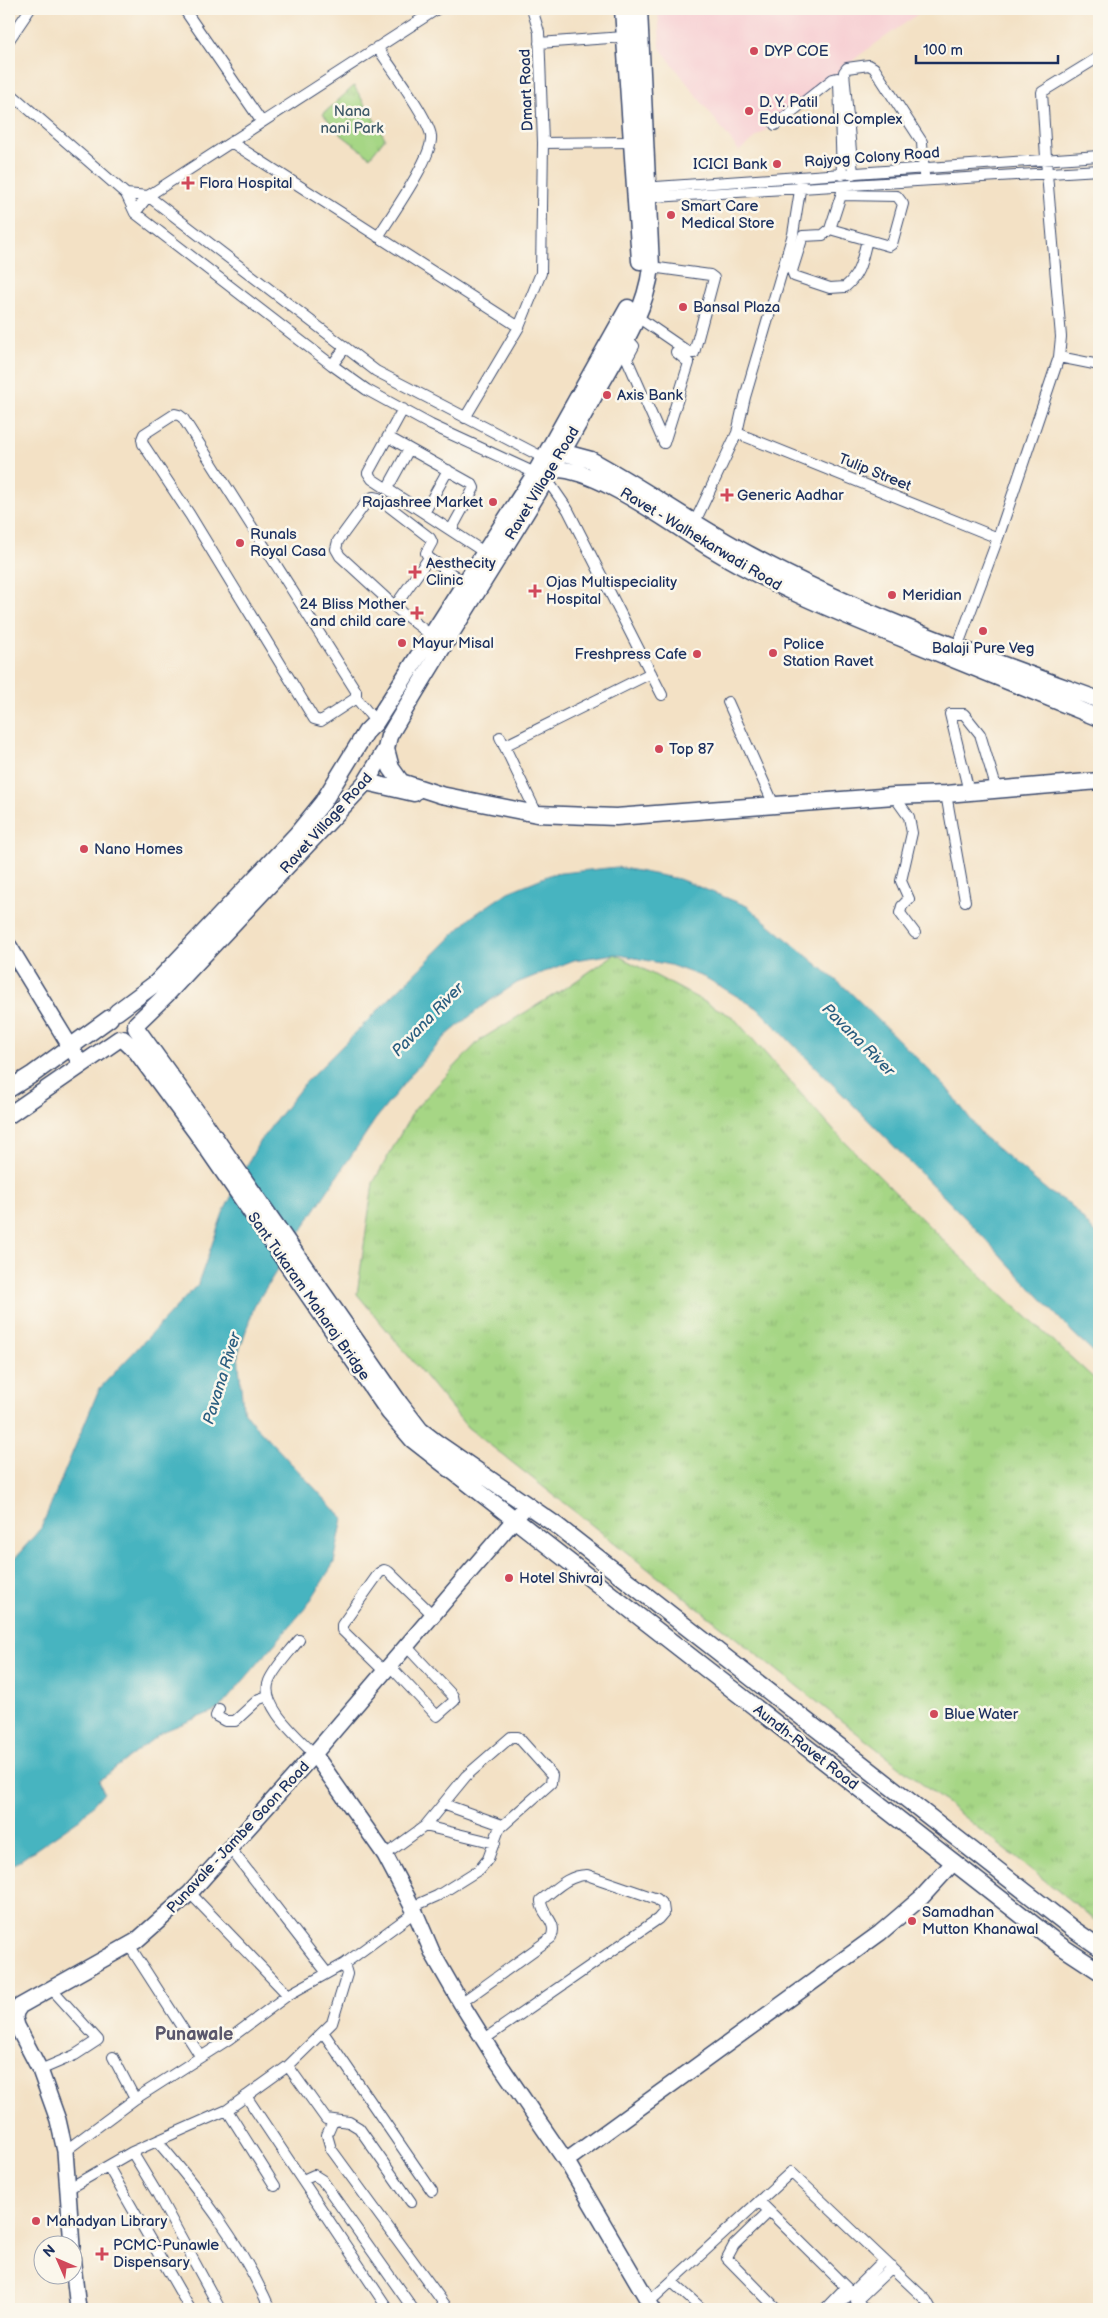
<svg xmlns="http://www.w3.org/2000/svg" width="1108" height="2318" viewBox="0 0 1108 2318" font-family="'Balsamiq Sans',sans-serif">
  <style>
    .built { fill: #f7cfd3 }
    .grass { fill: url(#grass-tufts); stroke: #608272 }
    .water { fill: #46b4c0; stroke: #30728f }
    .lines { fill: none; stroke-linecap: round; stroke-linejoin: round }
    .street-casing { stroke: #3b4a6d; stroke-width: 12 }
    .secondary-casing { stroke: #3b4a6d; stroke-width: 18 }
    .primary-casing { stroke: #3b4a6d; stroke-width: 19 }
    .street { stroke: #fff; stroke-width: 10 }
    .secondary { stroke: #fff; stroke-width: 15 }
    .primary { stroke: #fff; stroke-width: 16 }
    .poi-dot { fill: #d1495b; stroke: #fbf7ec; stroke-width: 2 }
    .labels { text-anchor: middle; stroke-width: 5; stroke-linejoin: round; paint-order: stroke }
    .poi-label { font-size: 15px; fill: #1b2f5e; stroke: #fbf7ec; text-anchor: start }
    .street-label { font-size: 15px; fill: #1b2f5e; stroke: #fbf7ec }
    .park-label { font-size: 15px; fill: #3e5968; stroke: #fbf7ec }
    .water-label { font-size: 16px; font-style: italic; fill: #2a5e80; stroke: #fbf7ec }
    .quarter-label { font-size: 18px; font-weight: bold; fill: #5a576c; stroke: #fbf7ec }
  </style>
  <defs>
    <pattern id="grass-tufts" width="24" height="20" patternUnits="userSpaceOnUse" patternTransform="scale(1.25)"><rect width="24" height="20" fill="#a6d685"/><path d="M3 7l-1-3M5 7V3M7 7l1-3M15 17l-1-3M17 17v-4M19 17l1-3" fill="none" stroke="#8eb875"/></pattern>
  </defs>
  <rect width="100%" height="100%" fill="#fbf7ec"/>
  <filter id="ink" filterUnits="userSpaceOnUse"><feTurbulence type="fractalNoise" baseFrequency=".02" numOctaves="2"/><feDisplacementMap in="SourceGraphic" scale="10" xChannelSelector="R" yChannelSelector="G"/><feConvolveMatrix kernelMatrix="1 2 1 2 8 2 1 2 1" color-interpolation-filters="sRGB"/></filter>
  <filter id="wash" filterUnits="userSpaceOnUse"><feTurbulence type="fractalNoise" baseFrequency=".0096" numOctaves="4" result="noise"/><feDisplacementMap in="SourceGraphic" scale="20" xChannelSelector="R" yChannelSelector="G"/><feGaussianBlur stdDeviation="1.12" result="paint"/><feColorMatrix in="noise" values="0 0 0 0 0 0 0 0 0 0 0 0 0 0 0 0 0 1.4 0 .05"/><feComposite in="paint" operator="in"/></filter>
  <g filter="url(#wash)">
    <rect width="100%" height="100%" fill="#f3e1c5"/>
    <path class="built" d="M658,9h267l-64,45 -122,97 -79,-103z"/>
    <path class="grass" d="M354,86l31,52 -15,19 -31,-24 -16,-19z
      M615,954l118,63 102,115 117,117 147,134v540l-632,-496 -110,-133 16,-111 41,-73 66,-70 90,-55z"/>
    <path class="water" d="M617,867l62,12 68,27 102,85 97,96 38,50 65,55 21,12 22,26 7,5v122l-26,-24 -101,-108 -215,-217 -51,-30 -36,-13 -55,-11 -41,6 -57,23 -32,21 -38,31 -34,37 -38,48 -63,94 -58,93 -16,47 5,55 11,15 89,94 -9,45 -27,43 -88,103 -57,23 -63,49 5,11 -23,26 -72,50v-303l32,-37 58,-139 99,-105 25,-71 36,-71 45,-58 166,-166 38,-26 44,-18z"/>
  </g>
  <g filter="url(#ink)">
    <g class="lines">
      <g class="street-casing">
        <path id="street" d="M184,9l77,112
          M9,40l21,-31
          M539,43l85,-6
          M377,47c12,18 52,71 54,89 3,20 -41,81 -53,101
          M9,92l117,102 9,19 197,152 35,25 64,35 115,53 22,32 94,185
          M775,125l58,-46 4,-1 2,3 3,94
          M231,142l288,185
          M543,143l88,-1
          M853,174l-9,-102 3,-4 22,-3 5,3 48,74 2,33
          M649,192l6,5 444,-27
          M643,193l6,-1 7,-5 443,-31
          M126,194l22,2 228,175 168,87
          M842,195l55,1 6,8 -11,40 -3,2 -59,-17 14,-43
          M135,213l13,-17 289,-187
          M830,229l-7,6 -20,1 -11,35 2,5 36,12 15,-1c16,-13 17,-29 22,-47
          M636,316l54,37h4l20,-75 -4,-3 -59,-8
          M626,337l8,9 -7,13 37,84
          M1059,357l40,8
          M332,365l13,-17
          M403,409l-35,64 4,6 112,73
          M465,418l54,-91 22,-54 2,-130 -4,-111 -7,-23
          M737,433l261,105 -43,115
          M388,437l84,47 2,4 -23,42
          M664,443l25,-80 -13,-11
          M387,489l22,-40
          M424,513l24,-43
          M692,528l45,-95 8,-36 48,-163 8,-50
          M998,538l61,-181 2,-20 -14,-163 -5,-82 57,-35
          M395,606l34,-48
          M431,635l-29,-22 -62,-57 -4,-7 2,-8 30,-41 5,-3 5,1 52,40 2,4 -6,11 3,5 36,25
          M356,698l-35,23 -7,-2 -124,-204 -47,-71 -1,-5 2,-5 31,-20 4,1 4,3 173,273v7l20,24
          M728,702l46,103
          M500,737l37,77
          M504,746l147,-73
          M969,792l-19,-78h14l16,20 17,56
          M946,794l19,107
          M894,796l15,21 3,16 -11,48 8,18 -7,7 -2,7 15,20
          M299,1640c-10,13 -24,27 -30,41 -10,24 30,57 45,73
          M390,1666l47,50 17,-15 -1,-5 -46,-49
          M385,1672l-43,-42v-5l37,-52 5,-3 5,2 44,43
          M219,1709l-3,7 9,5h10l24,-22 9,-3
          M443,1804l59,21
          M230,1848l97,125
          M385,1855l40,-29 70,17
          M190,1893l98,102
          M412,1907l25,-11 43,-27 8,-10 11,-30 52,-46 1,-8 -34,-38h-7l-45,39 -41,50
          M129,1945l72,112
          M461,2003l90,-65c8,-17 -11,-23 -10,-38 15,-11 27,-25 46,-25l70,24 6,6 1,7 -6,7 -175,121
          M323,2032l109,159
          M113,2057l22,42
          M288,2066l38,53 23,3 10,6 52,74
          M40,2070l35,-15 23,-15 -47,-52
          M246,2096l142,213
          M227,2110l48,76
          M333,2121l-6,14 4,14 117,160
          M158,2142c44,51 85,105 112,167
          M65,2151l70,-52 94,-60 59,-44 56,-31 71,-52
          M132,2152l26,43 62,114
          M108,2166l82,143
          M303,2180l11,-5 8,5 91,129
          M66,2190l66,-38 95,-42 61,-44 44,-43 15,-49 -3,-10
          M759,2201l92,91
          M769,2211l-35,34 -7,13 50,51
          M672,2282l30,27
          M649,2302l142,-130 135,128 5,9
          M825,2309l21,-22
          M835,2309l49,-49
          M865,2309l-9,-8 36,-34"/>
      </g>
      <g class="secondary-casing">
        <path id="secondary" d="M9,946l72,118
          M314,1754l71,101 30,57 18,42 28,49 33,53 76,111 83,142
          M566,2161l314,-228 42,-36 32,-35
          M72,2246l-7,-95 -7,-31 -18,-50 -23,-44 -2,-8 1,-6 4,-6 116,-65 54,-48 124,-139 212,-248
          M72,2255l6,54"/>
      </g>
      <g class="primary-casing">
        <path id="primary" d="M623,9l17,252
          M554,455l7,-3 30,8c54,29 104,66 159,95 111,60 231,102 349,145
          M544,471c40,-14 132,56 168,78 56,34 116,59 177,84 70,29 140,57 210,85
          M386,749l5,19 10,14 40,13 96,19 79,3 278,-21 52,-2 153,-13
          M366,782l48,11
          M117,1012l39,-29 141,-149 26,-32 43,-70 10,-10 159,-248 93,-166
          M136,1024l30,-29 200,-213 20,-33 3,-13c67,-115 142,-225 206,-342 22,-39 51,-81 56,-127l-12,-258
          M136,1028l70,97 194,279 20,26 17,13 119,82 517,404 26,18
          M123,1039l14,13 59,80 193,280 24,28 648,506 38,25
          M9,1089l24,-15 77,-56
          M9,1115l110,-76"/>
      </g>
      <use href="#street" class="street"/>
      <use href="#secondary" class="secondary"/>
      <use href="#primary" class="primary"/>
    </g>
  </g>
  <g class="poi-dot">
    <circle cx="754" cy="51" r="5"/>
    <circle cx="749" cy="111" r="5"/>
    <circle cx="777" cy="164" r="5"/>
    <path d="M185.5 175.5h5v5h5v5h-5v5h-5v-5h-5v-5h5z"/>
    <circle cx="671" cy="215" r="5"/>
    <circle cx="683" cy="307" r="5"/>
    <circle cx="607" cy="395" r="5"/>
    <path d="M724.5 487.5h5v5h5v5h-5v5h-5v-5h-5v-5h5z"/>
    <circle cx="493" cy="502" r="5"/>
    <circle cx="240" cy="543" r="5"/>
    <path d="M412.5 564.5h5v5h5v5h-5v5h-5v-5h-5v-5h5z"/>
    <path d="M532.5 583.5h5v5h5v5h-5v5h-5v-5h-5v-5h5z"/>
    <circle cx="892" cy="595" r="5"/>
    <path d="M414.5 605.5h5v5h5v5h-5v5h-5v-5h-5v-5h5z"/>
    <circle cx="983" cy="631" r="5"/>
    <circle cx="402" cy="643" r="5"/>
    <circle cx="773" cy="653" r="5"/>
    <circle cx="697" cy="654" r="5"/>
    <circle cx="659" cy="749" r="5"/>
    <circle cx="84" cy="849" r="5"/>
    <circle cx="509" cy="1578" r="5"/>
    <circle cx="934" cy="1714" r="5"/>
    <circle cx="912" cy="1921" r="5"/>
    <circle cx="36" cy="2221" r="5"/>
    <path d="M99.5 2246.5h5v5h5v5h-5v5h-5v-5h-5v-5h5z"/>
  </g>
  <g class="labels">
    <g class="poi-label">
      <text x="764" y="56">DYP COE</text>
      <text x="759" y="107">D. Y. Patil<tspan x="759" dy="17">Educational Complex</tspan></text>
      <text x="767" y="169" text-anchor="end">ICICI Bank</text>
      <text x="199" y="188">Flora Hospital</text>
      <text x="681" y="211">Smart Care<tspan x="681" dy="17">Medical Store</tspan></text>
      <text x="693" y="312">Bansal Plaza</text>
      <text x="617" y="400">Axis Bank</text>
      <text x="737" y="500">Generic Aadhar</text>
      <text x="483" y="507" text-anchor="end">Rajashree Market</text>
      <text x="250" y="539">Runals<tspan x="250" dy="17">Royal Casa</tspan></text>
      <text x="426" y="568">Aesthecity<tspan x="426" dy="17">Clinic</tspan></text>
      <text x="546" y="587">Ojas Multispeciality<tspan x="546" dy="17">Hospital</tspan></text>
      <text x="902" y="600">Meridian</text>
      <text x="406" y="609" text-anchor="end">24 Bliss Mother<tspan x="406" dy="17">and child care</tspan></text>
      <text x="412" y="648">Mayur Misal</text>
      <text x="783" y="649">Police<tspan x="783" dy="17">Station Ravet</tspan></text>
      <text x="983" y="653" text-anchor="middle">Balaji Pure Veg</text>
      <text x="687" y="659" text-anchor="end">Freshpress Cafe</text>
      <text x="669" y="754">Top 87</text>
      <text x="94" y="854">Nano Homes</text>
      <text x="519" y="1583">Hotel Shivraj</text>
      <text x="944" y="1719">Blue Water</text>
      <text x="922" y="1917">Samadhan<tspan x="922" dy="17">Mutton Khanawal</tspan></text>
      <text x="46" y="2226">Mahadyan Library</text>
      <text x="113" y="2250">PCMC-Punawle<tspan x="113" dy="17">Dispensary</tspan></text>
    </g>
    <g class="street-label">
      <text transform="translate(526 90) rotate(-92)" y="5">Dmart Road</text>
      <text transform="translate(872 157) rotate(-4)" y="5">Rajyog Colony Road</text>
      <text transform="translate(875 472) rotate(22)" y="5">Tulip Street</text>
      <text transform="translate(542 483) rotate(-59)" y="5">Ravet Village Road</text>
      <text transform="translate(701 539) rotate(31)" y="5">Ravet - Walhekarwadi Road</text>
      <text transform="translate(326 823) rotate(-48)" y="5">Ravet Village Road</text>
      <text transform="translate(309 1296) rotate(55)" y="5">Sant Tukaram Maharaj Bridge</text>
      <text transform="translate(806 1747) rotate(38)" y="5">Aundh-Ravet Road</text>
      <text transform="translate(238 1837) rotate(-47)" y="5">Punavale - Jambe Gaon Road</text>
    </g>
    <g class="park-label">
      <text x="352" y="116">Nana<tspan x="352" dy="17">nani Park</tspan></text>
    </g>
    <g class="water-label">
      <text transform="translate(427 1019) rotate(-46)" y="6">Pavana River</text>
      <text transform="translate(859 1039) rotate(45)" y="6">Pavana River</text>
      <text transform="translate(221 1378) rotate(-73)" y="6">Pavana River</text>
    </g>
    <g class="quarter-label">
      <text x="194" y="2040">Punawale</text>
    </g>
  </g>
  <rect width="1108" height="2318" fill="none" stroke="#fbf7ec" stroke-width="30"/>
  <g transform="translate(58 2260) rotate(315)"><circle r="24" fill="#fbf7ec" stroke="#a1a7b3"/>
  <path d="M0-4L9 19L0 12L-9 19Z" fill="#d1495b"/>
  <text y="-8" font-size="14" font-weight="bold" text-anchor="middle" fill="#1b2f5e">N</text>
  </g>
  <path d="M916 55v8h142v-8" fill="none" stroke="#1b2f5e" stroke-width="2.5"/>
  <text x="923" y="55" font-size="15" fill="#1b2f5e" stroke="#fbf7ec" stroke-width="4" paint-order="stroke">100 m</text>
</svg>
